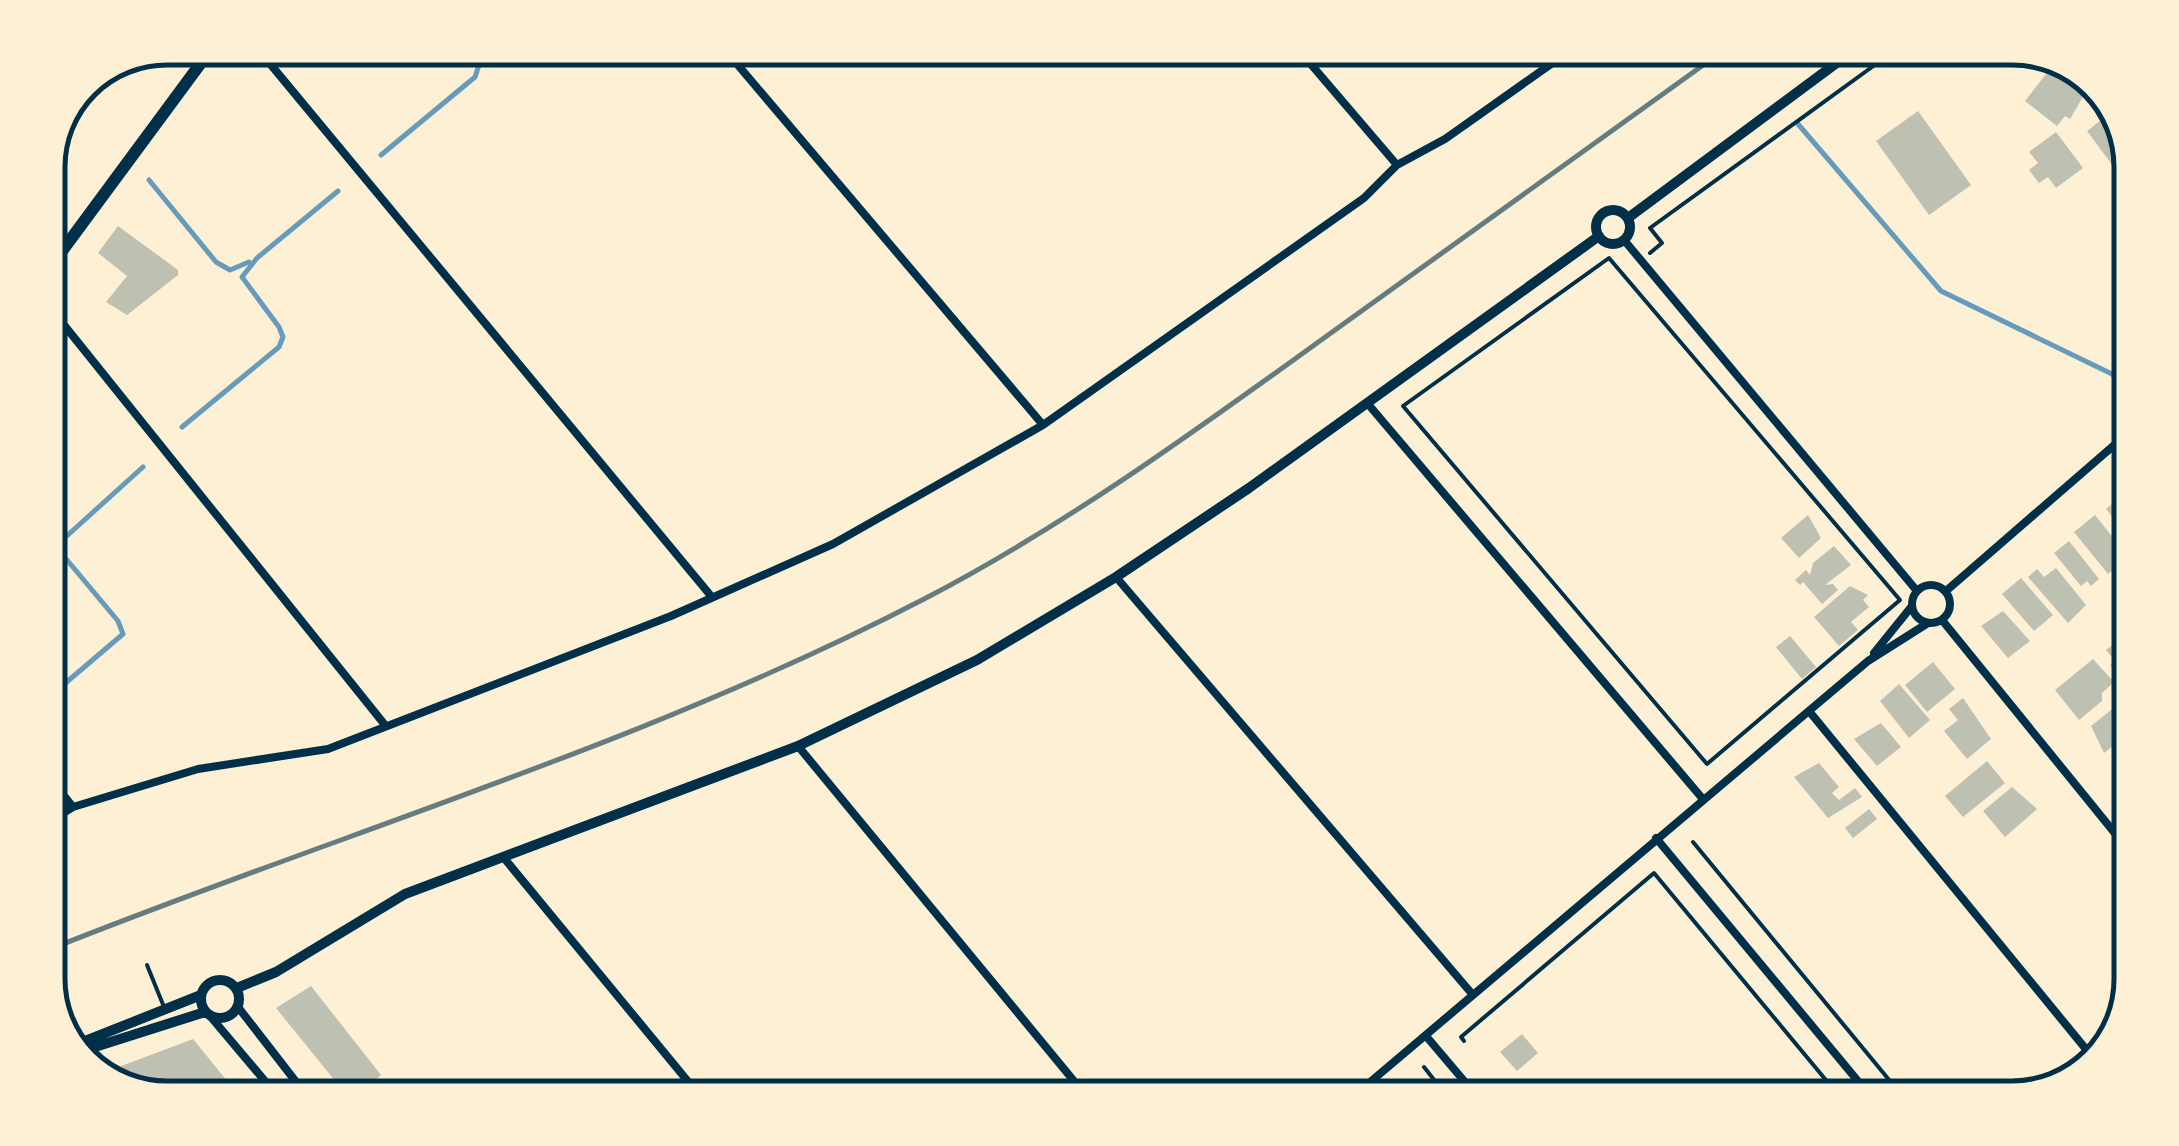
<svg xmlns="http://www.w3.org/2000/svg" width="2179" height="1146" viewBox="0 0 2179 1146" font-family="Figtree,sans-serif">
  <style>
    .lines { fill: none; stroke-linecap: round; stroke-linejoin: round }
    .stream { stroke: #669bbc; stroke-width: 5 }
    .building { fill: #bec0b2 }
    .path { stroke: #003049; stroke-width: 4 }
    .service { stroke: #003049; stroke-width: 4 }
    .minor { stroke: #003049; stroke-width: 8 }
    .tertiary { stroke: #003049; stroke-width: 10 }
    .primary { stroke: #003049; stroke-width: 12 }
    .rail { stroke: #657d81; stroke-width: 5 }
    .rim { fill: none; stroke: #003049; stroke-width: 5 }
  </style>
  <rect width="100%" height="100%" fill="#fdf0d5"/>
  <g class="lines">
    <path class="stream" d="M1798,124l143,167 171,83 16,19
      M381,155l94,-78 9,-27
      M149,180l67,82 14,8 19,-8
      M182,427l97,-80 4,-10 -4,-10 -37,-50 15,-19 81,-67
      M48,698l75,-64 -5,-13 -56,-67 -3,-11 84,-76"/>
  </g>
  <path class="building" d="M2057,60h9l25,23 -21,36 -5,-3 -8,10 -32,-25z
    M1918,111l53,74 -42,30 -53,-74z
    M2101,120l26,35 -14,11 -26,-35z
    M2056,132l27,36 -27,20 -8,-11 -9,6 -10,-13 9,-7 -9,-11z
    M118,226l60,44v5l-51,40 -21,-13 21,-26 -29,-23z
    M2123,495l3,5v33l-20,-24z
    M1808,515l13,23 -22,20 -18,-20z
    M2095,515l31,39v6l-18,14 -34,-42z
    M2069,541l30,38 -8,7 -4,-5 -6,5 -27,-33z
    M1834,546l17,19 -26,20 8,-1 5,6 -16,14 -19,-22 -3,3 -5,-5 11,-10 4,5 3,-12z
    M2056,568l30,37 -18,18 -40,-46 9,-8 7,8z
    M2021,578l32,37 -19,16 -32,-37z
    M1850,586l18,9 -5,5 6,7 -18,15 7,8 -19,16 -25,-29z
    M2003,611l27,30 -22,17 -27,-32z
    M1790,636l26,31 -14,12 -26,-32z
    M2123,637l1,36 -5,4 -9,-12 5,-4 -9,-11z
    M2093,659l21,23 -12,11v8l-23,19 -24,-30z
    M1933,662l22,27 -28,23 -22,-27z
    M1899,684l31,36 -21,18 -29,-37z
    M1963,698l28,41 -24,20 -23,-28 14,-11 -9,-11z
    M2116,706l8,4 -1,28 -19,15 -13,-27z
    M1881,723l20,24 -24,19 -23,-27z
    M1987,761l18,22 -42,34 -18,-21z
    M1819,763l20,24 -7,6 7,7 16,-12 7,9 -34,21 -34,-41z
    M2012,787l25,22 -32,28 -22,-26z
    M1869,809l8,10 -24,19 -8,-10z
    M311,986l70,89 -15,13 -26,-1 -64,-79z
    M1522,1034l16,19 -21,18 -17,-19z
    M193,1039l39,48 -119,-1 -13,-12z"/>
  <g class="lines">
    <path class="path" d="M1650,253l12,-10 -12,-15 233,-169
      M1609,258l291,342 -193,164 -304,-358z
      M1693,842l211,256
      M1464,1041l-3,-4 193,-164 186,224
      M1424,1067l22,28"/>
    <path class="service" d="M147,965l17,42"/>
    <path class="minor" d="M257,48l454,548
      M726,51l317,374
      M1303,55l94,110
      M1624,240l293,351
      M48,305l337,420
      M1368,404l334,394
      M1116,577l357,418
      M1912 604a19 19 0 1 1 38 0a19 19 0 1 1-38 0Z
      M1946,591l181,-157
      M1942,620l180,222
      M1874,653l38,-47
      M1809,711l285,348
      M798,746l285,346
      M48,776l25,31
      M48,822l25,-15 125,-38 130,-20 343,-133 162,-72 210,-119 321,-227 33,-33 48,-26 116,-82
      M1656,838l216,260
      M504,858l191,232
      M238,1007l62,80
      M210,1016l60,71
      M1426,1036l50,59
      M1356,1094l512,-433 60,-38"/>
    <path class="tertiary" d="M1596 227a17 17 0 1 1 34 0a17 17 0 1 1-34 0Z
      M1628,218l214,-159
      M201 999a19 19 0 1 1 38 0a19 19 0 1 1-38 0Z
      M237,988l39,-16 129,-78 393,-148 179,-86 139,-83 133,-89 350,-252
      M70,1047l131,-52
      M76,1053l129,-41"/>
    <path class="primary" d="M48,270l164,-222"/>
    <path class="rail" d="M48,950c292,-117 598,-206 878,-352 138,-72 265,-164 391,-255 132,-95 264,-190 396,-285"/>
  </g>
  <path d="M0 0H2179V1146H0ZM167 65H2012A102 102 0 0 1 2114 167V979A102 102 0 0 1 2012 1081H167A102 102 0 0 1 65 979V167A102 102 0 0 1 167 65Z" fill="#fdf0d5" fill-rule="evenodd"/>
  <path class="rim" d="M167 65H2012A102 102 0 0 1 2114 167V979A102 102 0 0 1 2012 1081H167A102 102 0 0 1 65 979V167A102 102 0 0 1 167 65Z"/>
</svg>
